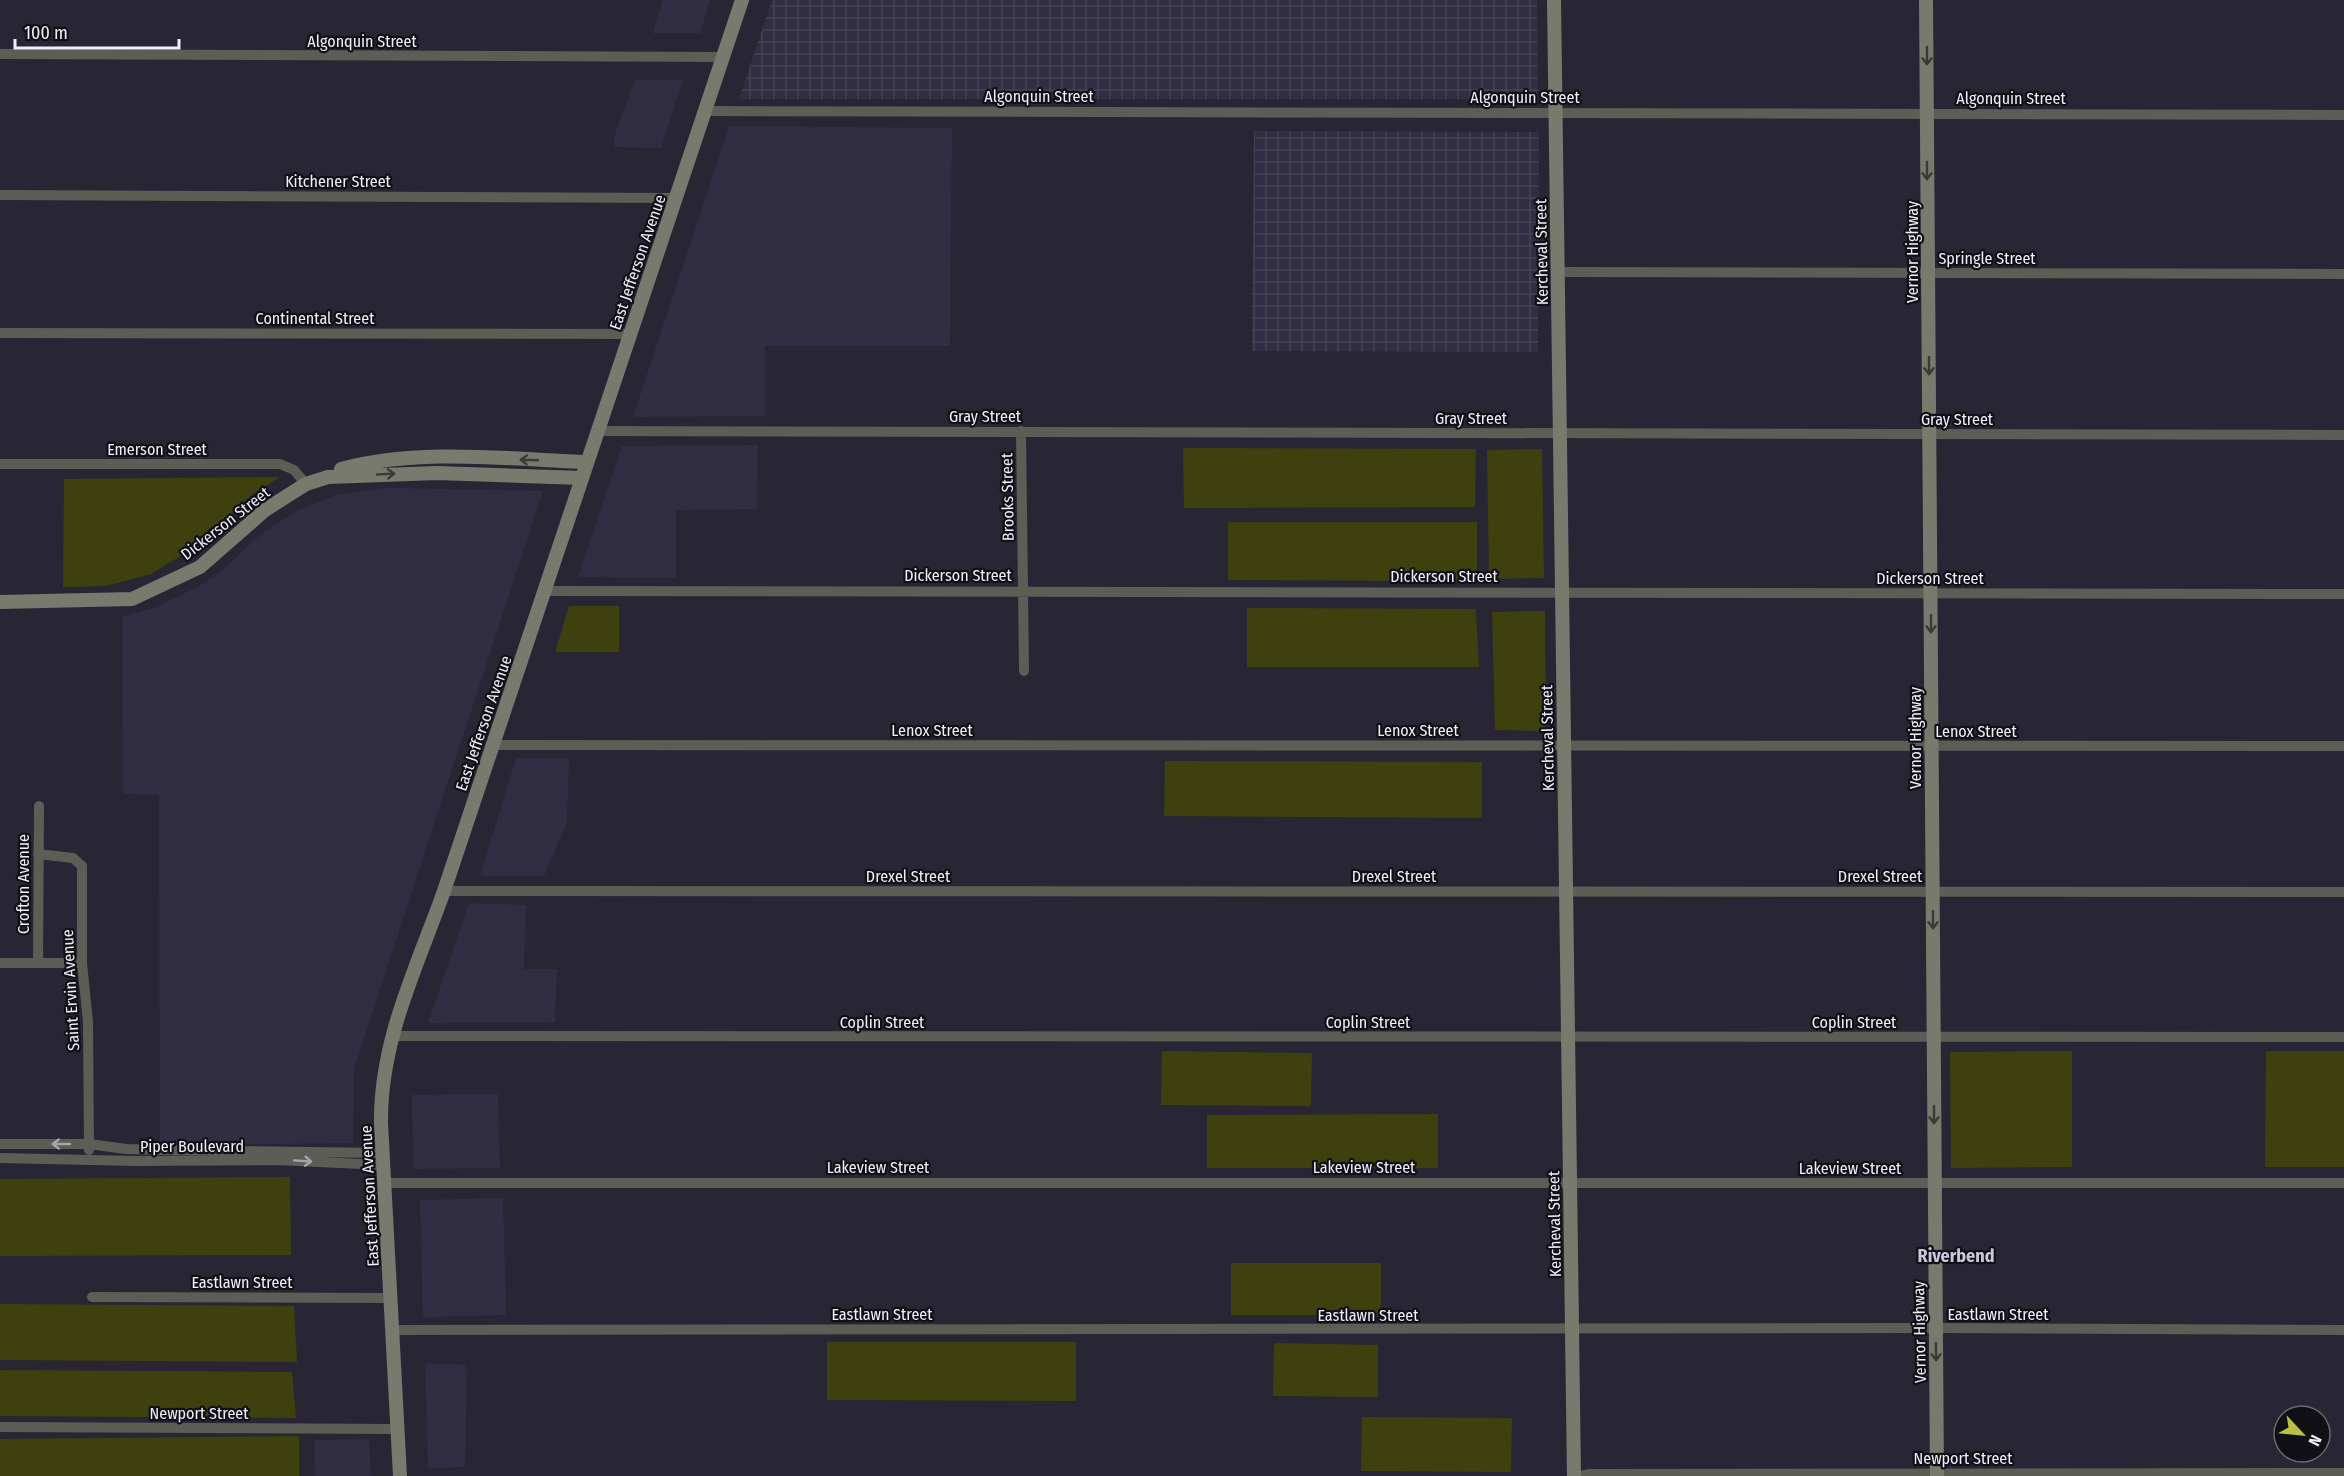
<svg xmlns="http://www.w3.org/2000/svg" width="2344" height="1476" viewBox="0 0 2344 1476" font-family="'Fira Sans Condensed',sans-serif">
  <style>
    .built { fill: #312e43 }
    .industrial { fill: url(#industrial-grid) }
    .green { fill: #3e400d }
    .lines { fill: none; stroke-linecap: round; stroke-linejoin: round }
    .street { stroke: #5c5d55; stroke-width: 10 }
    .secondary { stroke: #797a6e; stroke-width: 14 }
    .oneway { stroke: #3b3a39 }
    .oneway2 { stroke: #a6a6a7 }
    .labels { text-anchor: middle; stroke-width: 4.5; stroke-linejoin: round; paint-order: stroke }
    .street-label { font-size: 16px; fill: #f0eff9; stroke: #111016 }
    .neighbourhood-label { font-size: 18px; font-weight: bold; fill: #c9c7d9; stroke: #111016 }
  </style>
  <defs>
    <pattern id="industrial-grid" width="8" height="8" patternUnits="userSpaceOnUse" patternTransform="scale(1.5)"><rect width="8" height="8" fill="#312e43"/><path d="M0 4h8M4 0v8" fill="none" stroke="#454256"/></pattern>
  </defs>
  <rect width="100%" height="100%" fill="#282634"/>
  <path class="built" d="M663,0h47l-10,33h-47z
    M635,80h48l-22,68 -48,-1 3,-16z
    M729,126l223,2 -2,218h-185v70l-132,1z
    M758,445l-1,64 -81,1v68l-98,-1 44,-131z
    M388,488l155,3 -189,578 -1,74 -193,2 -1,-350 -36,-1 -1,-177 34,-10 42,-20 25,-17 38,-36 37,-24 39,-15z
    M516,758h53l-2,65 -23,53h-64z
    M469,903l57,2 -2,64h33l-2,53 -127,1z
    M498,1094l2,74 -87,1 -1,-74z
    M503,1198l3,117 -83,2 -3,-117z
    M425,1363l42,2 -2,102 -37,1z
    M369,1439l2,37h-56l-1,-36z"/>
  <path class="industrial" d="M772,0h765l1,99h-799z
    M1254,131l285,1 -1,220 -286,-1z"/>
  <path class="green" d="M1183,448l293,1 -1,58 -291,1z
    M1542,449l2,129 -55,1 -2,-129z
    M280,477l-27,17 -53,50 -49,30 -45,12 -43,1 1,-108z
    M1228,522h249v59l-249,-1z
    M569,606h50v46h-64z
    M1247,608l229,1 3,58h-232z
    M1545,611l1,120 -51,-1 -3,-118z
    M1165,761l317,1v56l-318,-2z
    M1162,1051l150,2 -1,53 -150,-1z
    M2072,1051v116l-121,1 -1,-116z
    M2266,1051h78v116h-79z
    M1438,1114v54h-231v-53z
    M290,1177l1,78 -291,1v-77z
    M1231,1263h150v52h-150z
    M0,1304l294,2 3,56 -297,-2z
    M827,1342h249v59l-249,-1z
    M1274,1343l104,2v52l-105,-1z
    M0,1370l292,2 4,46 -296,-2z
    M1362,1417l150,1 -1,54 -150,-1z
    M299,1436v40h-299v-37z"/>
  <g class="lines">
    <path class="street" d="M0,54l723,3
      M705,111l1639,4
      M0,195l676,3
      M1557,272l787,2
      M0,333l630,1
      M598,431l1746,4
      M1021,431l3,240
      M0,464h280l14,6 12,14
      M544,591l1800,3
      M492,745l1852,1
      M38,854l35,4 9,8v97l6,59 1,128
      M444,891l1900,1
      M0,963h82
      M38,963l1,-157
      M392,1036l1952,1
      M0,1144h89l37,5 36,1 221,3
      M0,1158l136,3 140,-1 107,5
      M384,1183h1960
      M92,1297l299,1
      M392,1330l1544,-2 408,2
      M0,1427l398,2
      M1581,1476l9,-2 754,-1"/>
    <path class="secondary" d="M1554,0l20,1476
      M1926,0l11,1476
      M341,469c79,-21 166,-10 246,-7
      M0,602l132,-3 68,-32 65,-57 41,-26 22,-7 109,-4 145,5
      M400,1476l-19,-353c-1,-83 36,-156 63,-232l298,-891"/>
  </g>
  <defs><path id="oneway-shaft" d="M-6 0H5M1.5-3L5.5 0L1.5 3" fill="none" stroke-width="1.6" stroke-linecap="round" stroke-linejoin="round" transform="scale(1.5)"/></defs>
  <g class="oneway">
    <use href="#oneway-shaft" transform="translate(1927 56) rotate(90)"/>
    <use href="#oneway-shaft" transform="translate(1927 171) rotate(90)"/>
    <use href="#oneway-shaft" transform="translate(1929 366) rotate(90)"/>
    <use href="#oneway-shaft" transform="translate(529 460) rotate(-178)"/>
    <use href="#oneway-shaft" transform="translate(386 474) rotate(-3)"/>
    <use href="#oneway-shaft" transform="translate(1931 624) rotate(90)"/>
    <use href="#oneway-shaft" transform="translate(1933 920) rotate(90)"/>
    <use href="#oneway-shaft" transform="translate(1934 1115) rotate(90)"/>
    <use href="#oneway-shaft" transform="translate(1936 1352) rotate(89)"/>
  </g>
  <g class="oneway2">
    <use href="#oneway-shaft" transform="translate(61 1144) rotate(-180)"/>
    <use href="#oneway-shaft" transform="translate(303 1161) rotate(4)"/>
  </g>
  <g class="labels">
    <g class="street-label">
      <text x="362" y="47">Algonquin Street</text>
      <text x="1039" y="102">Algonquin Street</text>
      <text x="1525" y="103">Algonquin Street</text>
      <text x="2011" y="104">Algonquin Street</text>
      <text x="338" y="187">Kitchener Street</text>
      <text transform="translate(1541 252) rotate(-91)" y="6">Kercheval Street</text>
      <text transform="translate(1912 252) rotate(-90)" y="6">Vernor Highway</text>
      <text x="1987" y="264">Springle Street</text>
      <text transform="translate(637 262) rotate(-71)" y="6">East Jefferson Avenue</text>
      <text x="315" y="324">Continental Street</text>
      <text x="985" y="422">Gray Street</text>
      <text x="1471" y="424">Gray Street</text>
      <text x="1957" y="425">Gray Street</text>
      <text x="157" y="455">Emerson Street</text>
      <text transform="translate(1007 497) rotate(-91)" y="6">Brooks Street</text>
      <text transform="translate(225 523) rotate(-38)" y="6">Dickerson Street</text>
      <text x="958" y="581">Dickerson Street</text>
      <text x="1444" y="582">Dickerson Street</text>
      <text x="1930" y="584">Dickerson Street</text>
      <text transform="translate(483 723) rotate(-71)" y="6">East Jefferson Avenue</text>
      <text x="932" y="736">Lenox Street</text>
      <text x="1418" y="736">Lenox Street</text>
      <text x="1976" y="737">Lenox Street</text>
      <text transform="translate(1547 738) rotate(-91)" y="6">Kercheval Street</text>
      <text transform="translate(1915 738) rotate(-90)" y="6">Vernor Highway</text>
      <text x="908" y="882">Drexel Street</text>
      <text x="1394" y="882">Drexel Street</text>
      <text x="1880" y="882">Drexel Street</text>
      <text transform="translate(23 884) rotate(-90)" y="6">Crofton Avenue</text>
      <text transform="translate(70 990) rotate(-93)" y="6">Saint Ervin Avenue</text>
      <text x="882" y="1028">Coplin Street</text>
      <text x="1368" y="1028">Coplin Street</text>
      <text x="1854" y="1028">Coplin Street</text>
      <text x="192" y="1152">Piper Boulevard</text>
      <text x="878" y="1173">Lakeview Street</text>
      <text x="1364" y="1173">Lakeview Street</text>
      <text x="1850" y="1174">Lakeview Street</text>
      <text transform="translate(369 1196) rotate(-93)" y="6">East Jefferson Avenue</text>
      <text transform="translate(1554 1224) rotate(-91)" y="6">Kercheval Street</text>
      <text x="242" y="1288">Eastlawn Street</text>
      <text x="882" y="1320">Eastlawn Street</text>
      <text x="1998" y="1320">Eastlawn Street</text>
      <text x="1368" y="1321">Eastlawn Street</text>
      <text transform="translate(1919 1332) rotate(-91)" y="6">Vernor Highway</text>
      <text x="199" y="1419">Newport Street</text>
      <text x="1963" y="1464">Newport Street</text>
    </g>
    <g class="neighbourhood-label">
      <text x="1956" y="1262">Riverbend</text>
    </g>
  </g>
  <g transform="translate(2302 1434) rotate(116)"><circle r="28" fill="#111016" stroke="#6a6971" stroke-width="1.5"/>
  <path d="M0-4.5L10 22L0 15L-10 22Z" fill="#bbc045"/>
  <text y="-9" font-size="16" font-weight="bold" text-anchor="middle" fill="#f0eff9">N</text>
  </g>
  <path d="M15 39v9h164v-9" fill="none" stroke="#f0eff9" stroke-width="3"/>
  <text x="24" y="39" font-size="18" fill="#f0eff9" stroke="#111016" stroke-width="4.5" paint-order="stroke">100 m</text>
</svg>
